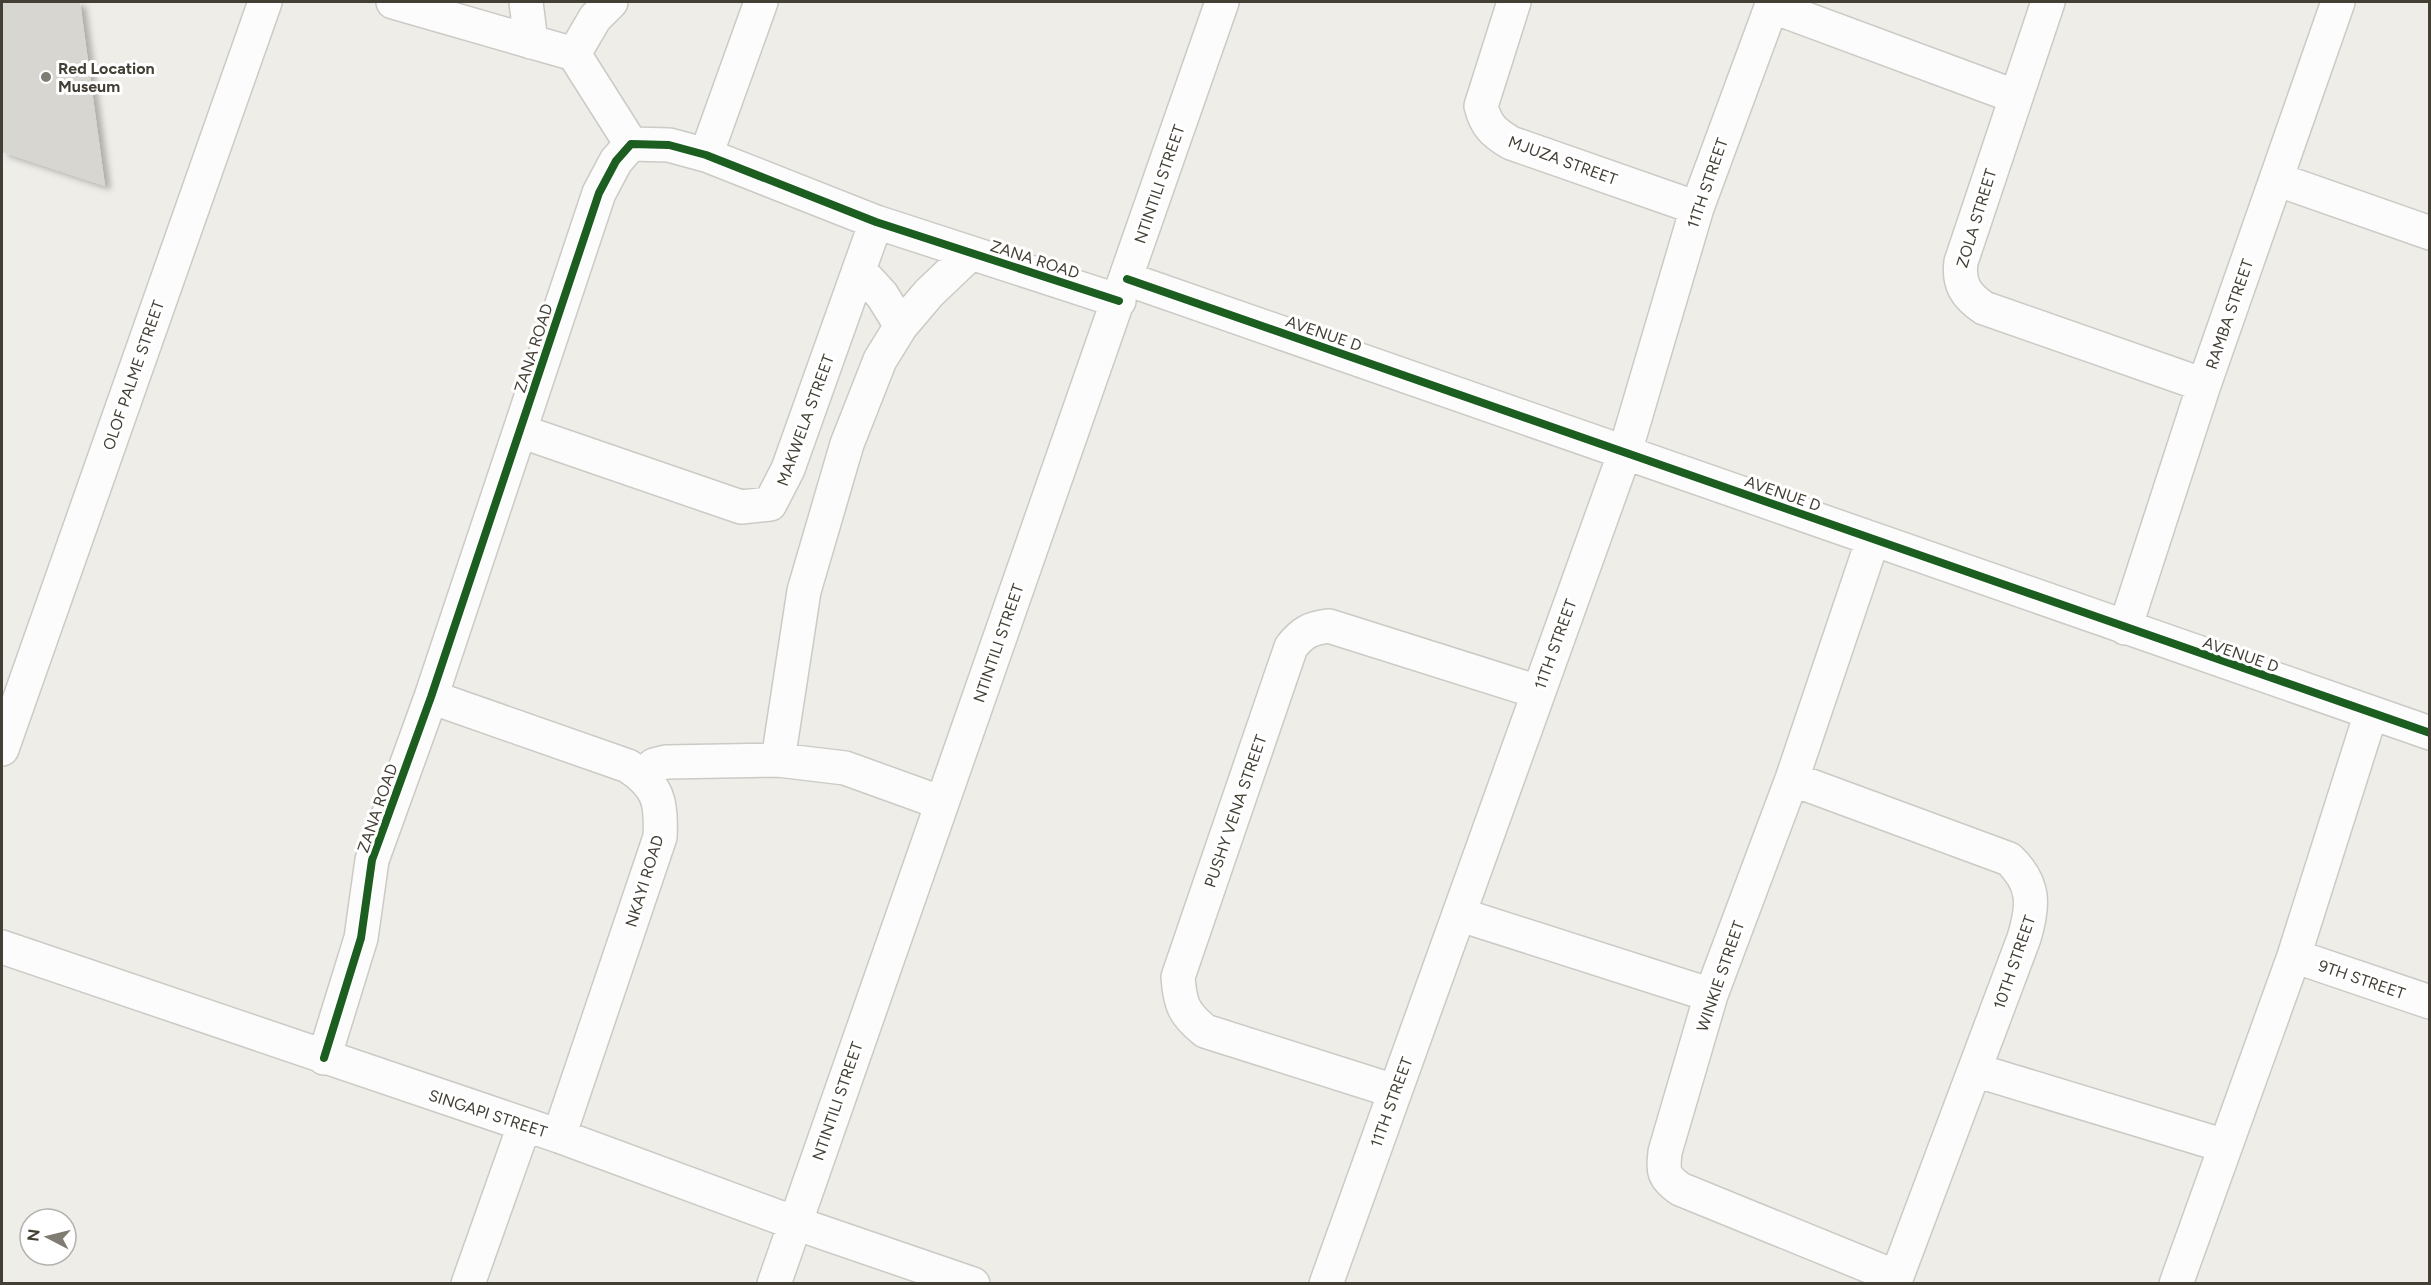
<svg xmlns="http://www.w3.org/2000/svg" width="2431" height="1285" viewBox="0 0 2431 1285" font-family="Figtree,sans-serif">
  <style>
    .building { fill: #d8d6d0; filter: url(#shadow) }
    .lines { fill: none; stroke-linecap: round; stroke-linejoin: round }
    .minor-casing { stroke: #cccac5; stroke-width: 36 }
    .minor { stroke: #fcfcfc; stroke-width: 33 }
    .cycleway-casing { stroke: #fff; stroke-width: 11 }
    .cycleway { stroke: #1b5e20; stroke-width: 8 }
    .poi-dot { fill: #7f7c74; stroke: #fff; stroke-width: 2 }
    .labels { text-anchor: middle; stroke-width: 6; stroke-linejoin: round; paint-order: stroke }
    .poi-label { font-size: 16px; font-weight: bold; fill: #433f35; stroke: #fff; text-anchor: start }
    .street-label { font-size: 16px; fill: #433f35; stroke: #fff }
  </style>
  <defs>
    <filter id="shadow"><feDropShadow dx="6" dy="4" stdDeviation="3" flood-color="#0004"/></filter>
  </defs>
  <rect width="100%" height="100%" fill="#eeede8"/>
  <path class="building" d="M2,2h78l25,184 -103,-34z"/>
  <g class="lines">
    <g class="minor-casing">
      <path id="minor" d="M393,2l181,52 57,90
        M526,2l5,40
        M1514,2l-33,104c5,20 13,27 30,37l186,65
        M2048,2l-87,260c-3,22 5,34 23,46l220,77
        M1771,6l243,90
        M574,54l21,-36 16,-16
        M706,155l55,-153
        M2276,179l154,54
        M859,270l23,25 19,31
        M1127,279l1303,454
        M520,431l221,76 29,-3 18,-35 88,-247
        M1873,539l-81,240 -81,216 -46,157c-2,21 -2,24 15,37l216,88
        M2125,628l79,-243 134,-383
        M431,697l197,69c30,20 34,35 32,71l-101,299
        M2,749l263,-747
        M778,760l26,-169 43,-147 33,-84 21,-34 28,-33 42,-40
        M642,775l12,-10 12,-3 112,-2 67,8 97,35
        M1792,779l217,80c26,25 25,46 15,79l-130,346
        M1461,915l250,80
        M2,947l557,189 236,87 178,61
        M2294,956l136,46
        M324,1058l37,-120 11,-78 59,-163 168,-504 17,-32 15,-17 38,1 37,10 170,67 243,79
        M1975,1070l250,76
        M1394,1091l-189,-60c-21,-17 -25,-26 -27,-54l113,-330c11,-14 19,-19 38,-21l209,66
        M468,1284l56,-158
        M774,1284l448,-1282
        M1326,1284l299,-832 72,-244 76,-206
        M2176,1284l118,-328 77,-243"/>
    </g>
    <use href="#minor" class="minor"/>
    <g class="cycleway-casing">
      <path id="cycleway" d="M1127,279l1303,454
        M324,1058l37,-120 11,-78 59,-163 168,-504 17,-32 15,-17 38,1 37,10 170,67 243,79"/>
    </g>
    <use href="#cycleway" class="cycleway"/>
  </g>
  <circle class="poi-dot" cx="46" cy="77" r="6"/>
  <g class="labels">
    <g class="poi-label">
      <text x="58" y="74">Red Location<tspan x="58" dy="18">Museum</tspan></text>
    </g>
    <g class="street-label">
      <text transform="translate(1563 160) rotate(20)" y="6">MJUZA STREET</text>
      <text transform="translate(1707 183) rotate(-71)" y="6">11TH STREET</text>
      <text transform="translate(1159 184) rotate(-71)" y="6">NTINTILI STREET</text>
      <text transform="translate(1976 218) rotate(-73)" y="6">ZOLA STREET</text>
      <text transform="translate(1035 259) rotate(18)" y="6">ZANA ROAD</text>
      <text transform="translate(2229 314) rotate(-71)" y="6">RAMBA STREET</text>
      <text transform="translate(1324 333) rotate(19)" y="6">AVENUE D</text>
      <text transform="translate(533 348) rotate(-72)" y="6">ZANA ROAD</text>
      <text transform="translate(133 375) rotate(-71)" y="6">OLOF PALME STREET</text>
      <text transform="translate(805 420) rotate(-70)" y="6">MAKWELA STREET</text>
      <text transform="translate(1783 493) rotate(19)" y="6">AVENUE D</text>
      <text transform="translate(998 643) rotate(-71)" y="6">NTINTILI STREET</text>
      <text transform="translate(1555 644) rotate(-70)" y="6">11TH STREET</text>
      <text transform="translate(2241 654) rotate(19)" y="6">AVENUE D</text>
      <text transform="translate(377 808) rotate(-71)" y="6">ZANA ROAD</text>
      <text transform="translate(1235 811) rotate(-71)" y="6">PUSHY VENA STREET</text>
      <text transform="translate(644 881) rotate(-73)" y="6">NKAYI ROAD</text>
      <text transform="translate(2014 962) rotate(-71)" y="6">10TH STREET</text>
      <text transform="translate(1720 976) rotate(-71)" y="6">WINKIE STREET</text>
      <text transform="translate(2362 979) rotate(19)" y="6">9TH STREET</text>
      <text transform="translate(837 1101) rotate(-71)" y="6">NTINTILI STREET</text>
      <text transform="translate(1391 1102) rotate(-70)" y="6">11TH STREET</text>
      <text transform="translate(488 1113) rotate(18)" y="6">SINGAPI STREET</text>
    </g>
  </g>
  <rect width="2431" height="1285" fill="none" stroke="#433f35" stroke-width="6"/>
  <g transform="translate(48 1237) rotate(277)"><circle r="28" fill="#ffffff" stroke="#b4b2ae" stroke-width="1.5"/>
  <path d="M0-4.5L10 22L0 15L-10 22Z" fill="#7f7c74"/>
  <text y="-9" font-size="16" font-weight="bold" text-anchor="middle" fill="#433f35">N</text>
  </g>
</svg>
